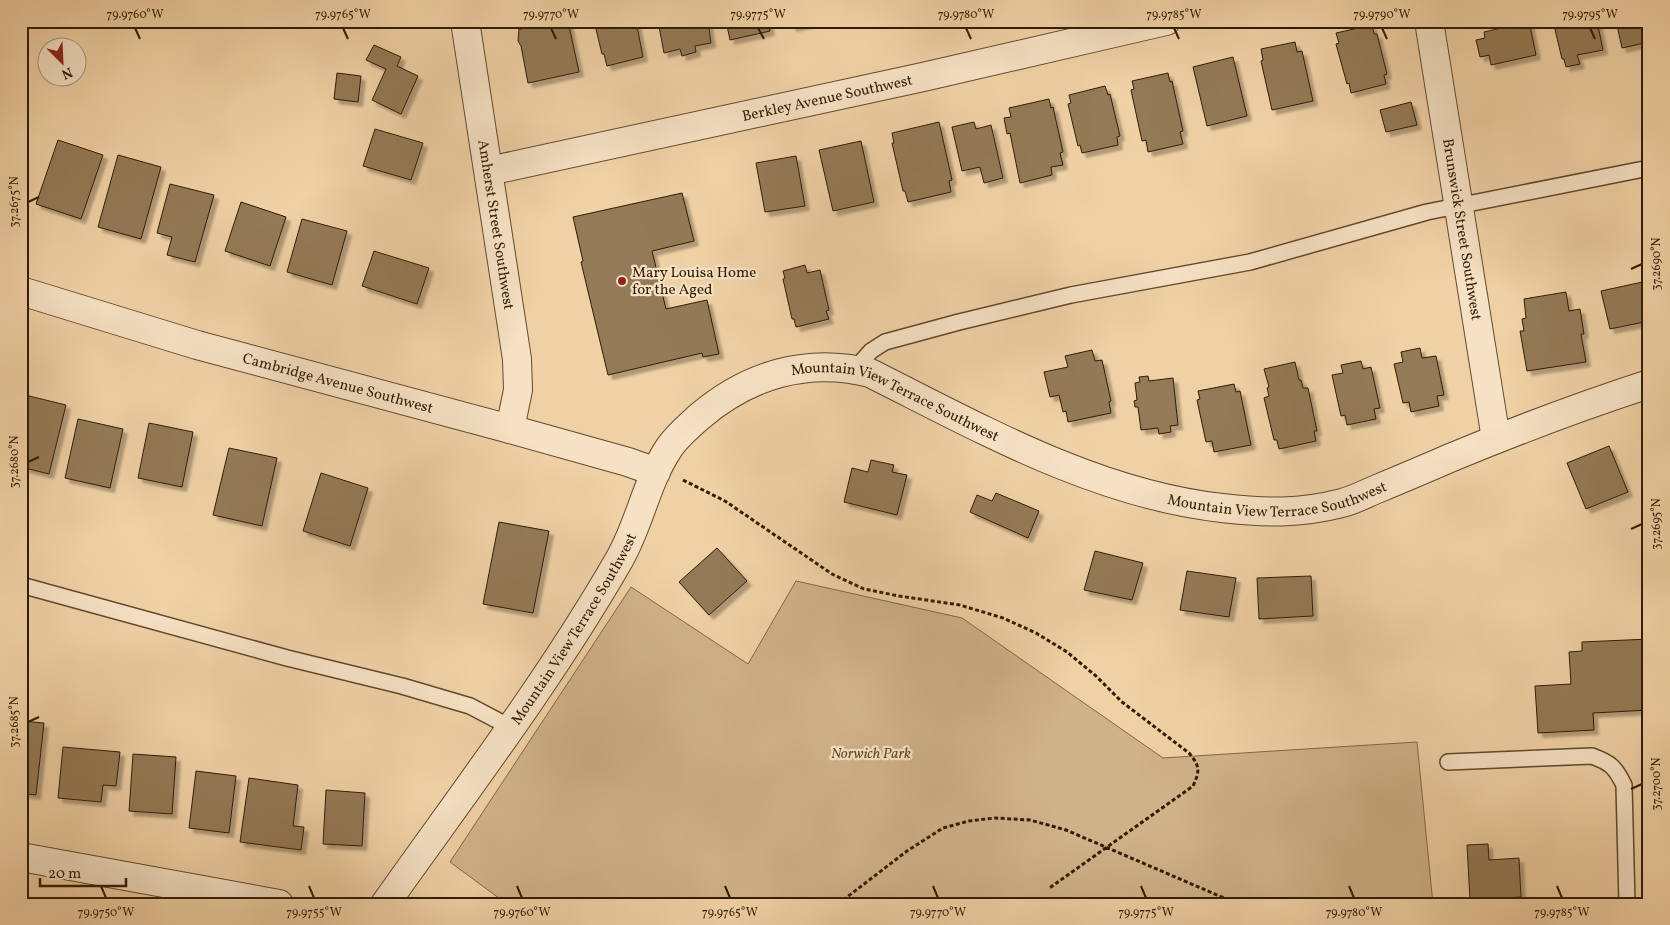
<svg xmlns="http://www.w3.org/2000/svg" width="1670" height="925" viewBox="0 0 1670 925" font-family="Vollkorn,serif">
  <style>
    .green { fill: #d0b289; stroke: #806746 }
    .building { fill: #947a57; stroke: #311c03; filter: url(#shadow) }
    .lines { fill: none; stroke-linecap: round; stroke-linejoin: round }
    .lane-casing { stroke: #61492c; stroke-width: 18 }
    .street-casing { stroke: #61492c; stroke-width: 30 }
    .path { stroke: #311c03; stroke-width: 3; stroke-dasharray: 4 2.5; stroke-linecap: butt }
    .lane { stroke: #f5e1c4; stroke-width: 15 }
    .street { stroke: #f5e1c4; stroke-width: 28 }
    .ticks { fill: none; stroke: #311c03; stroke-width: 2 }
    .poi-dot { fill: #8f2418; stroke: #f5e1c4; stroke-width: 2 }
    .labels { text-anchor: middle; stroke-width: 4.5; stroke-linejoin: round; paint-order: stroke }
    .street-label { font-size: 15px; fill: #311c03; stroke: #f5e1c4 }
    .poi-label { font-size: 15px; fill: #311c03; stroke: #f5e1c4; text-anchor: start }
    .park-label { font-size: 15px; font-style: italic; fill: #61492b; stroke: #f5e1c4 }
    .neatline { fill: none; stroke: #311c03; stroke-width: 2 }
    .ticks-label { font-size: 12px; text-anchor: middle; fill: #311c03 }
  </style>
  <defs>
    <filter id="shadow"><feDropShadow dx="4.5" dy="4.5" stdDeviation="1" flood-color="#0004"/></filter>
  </defs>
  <rect width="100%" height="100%" fill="#f0d1a5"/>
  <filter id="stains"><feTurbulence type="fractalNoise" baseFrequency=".004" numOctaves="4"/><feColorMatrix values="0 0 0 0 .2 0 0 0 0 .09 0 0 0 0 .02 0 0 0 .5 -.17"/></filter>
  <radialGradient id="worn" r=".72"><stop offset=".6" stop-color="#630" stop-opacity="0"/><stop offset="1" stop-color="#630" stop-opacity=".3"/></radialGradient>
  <path class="green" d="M796,581l166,37 201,140 254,-16 16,162h-926l-57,-42 181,-275 117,77z"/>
  <path class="building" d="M521,21h47l11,51 -51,11 -7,-37 -3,-5 1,-12h3z
    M594,21h42l7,36 -36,9 -3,-12h-2z
    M658,21h50l3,22 -16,3 1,6 -14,4 -2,-7 -16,4z
    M726,21h42l2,10 -40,9z
    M791,21h28l-27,6z
    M1510,21l1,5 18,-5 7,34 -45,10 -2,-10 -9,2 -4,-17 9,-2 -1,-6 17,-4 -1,-5z
    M1553,21h44l6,29 -26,5 3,9 -14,3 -2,-8h-2z
    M1616,21h33v21l-27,6z
    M1372,25l2,9h3l10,40 -3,1 2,9 -35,9 -2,-10 -2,1 -11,-40 3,-1 -3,-10z
    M1295,42l2,10 5,-1 11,50 -41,9 -11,-49 2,-1 -2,-11z
    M374,45l27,12 -4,9 21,10 -17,38 -29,-14 14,-31 -20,-9z
    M1233,57l14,59 -40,10 -14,-59z
    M337,73l24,3 -3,26 -24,-3z
    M1168,73l2,9 2,-1 11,50 -3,1 3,12 -35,8 -2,-12 -4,1 -11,-51 3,-1 -2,-8z
    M1105,86l3,9 2,-1 10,42 -3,1 1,8 -36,8 -2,-8 -2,1 -10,-42 3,-1 -2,-8z
    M1049,99l2,9 2,-1 10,45 -3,1 3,12 -12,2 1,8 -32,8 -10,-50 -3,1 -3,-16 7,-1 -2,-9z
    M1411,102l6,23 -31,7 -6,-22z
    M939,122l13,58 -3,1 2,11 -43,10 -3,-11h-2l-11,-48h2l-2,-10z
    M974,122l2,7 15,-4 12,53 -19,5 -4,-16 -18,4 -10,-44z
    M375,129l48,14 -12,37 -48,-14z
    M58,140l45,15 -22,64 -45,-15z
    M861,141l13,61 -41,9 -14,-61z
    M118,155l43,12 -20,72 -43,-12z
    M796,156l9,50 -40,6 -9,-49z
    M170,184l44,11 -19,67 -28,-7 5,-18 -15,-4z
    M682,193l12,48 -42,10 14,58 41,-9 12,54 -16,3 -1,-4 -94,22 -27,-113 2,-1 -10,-44z
    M241,202l45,15 -16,49 -45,-15z
    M302,219l45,12 -15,54 -45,-13z
    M374,251l55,17 -12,36 -55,-18z
    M805,265l2,8 13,-3 9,40 -3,1 3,8 -33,8 -2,-8h-2l-9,-40 2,-1 -2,-7z
    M1647,281l2,40 -39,8 -9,-38z
    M1566,292l3,19 11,-2 4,25h-3l5,28 -59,9 -7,-40h4l-2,-12 4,-1 -2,-19z
    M1420,348l2,10 14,-2 8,39 -7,1 2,10 -28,6 -2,-10 -6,1 -9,-39 9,-2 -2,-10z
    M1092,350l3,11 7,-1 9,41 -2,1 2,11 -43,9 -2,-11 -3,1 -4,-17 -9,2 -6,-25 24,-5 -3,-11z
    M1361,361l2,8 8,-2 9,41 -6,1 2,10 -29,6 -2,-10 -4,1 -9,-41 11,-2 -2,-8z
    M1295,362l4,18h2l2,8h5l9,43h-3l2,10 -37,8 -2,-9h-3l-10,-42 5,-2 -2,-8 2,-1 -5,-18z
    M1148,376l1,5 24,-3 5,47 -8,1 1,6 -12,2 -1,-6 -17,2 -3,-23h-3l-1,-6 3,-1 -2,-17 5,-1 -1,-5z
    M1234,384l2,8 4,-1 11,54 -37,7 -2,-11 -6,1 -9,-42 3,-1 -2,-8z
    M21,394l45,11 -17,69 -28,-7z
    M78,419l45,10 -13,59 -45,-10z
    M149,423l44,9 -11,55 -44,-9z
    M1609,446l19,46 -42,17 -19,-46z
    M229,448l48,10 -15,68 -49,-11z
    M871,460l23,5 -2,7 15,3 -10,40 -53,-13 8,-34 16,4z
    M321,473l47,15 -18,58 -47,-15z
    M996,493l43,18 -11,27 -58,-26 7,-17 15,6z
    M499,522l50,9 -16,82 -50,-9z
    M717,548l30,33 -38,34 -30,-33z
    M1095,551l48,12 -11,37 -48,-10z
    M1187,571l49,7 -7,39 -49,-7z
    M1311,576l2,40 -54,3 -2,-41z
    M1649,639v71l-56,3 1,17 -56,3 -3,-47 36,-2 -2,-32 13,-1v-9z
    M21,721l23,2 -8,72 -15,-2z
    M63,747l57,5 -4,34 -13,-1 -2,17 -43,-4z
    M133,754l43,3 -4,57 -43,-3z
    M196,771l40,5 -7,57 -40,-5z
    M249,778l49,7 -5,41 11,1 -3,23 -61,-8z
    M326,790l39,3 -3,53 -39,-2z
    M1488,844l1,16 30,-2 2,39 -51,3 -3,-55z"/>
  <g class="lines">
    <g class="lane-casing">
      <path id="lane" d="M855,369l16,-18 14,-9 74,-20 112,-27 179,-33 177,-50 222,-44
        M21,585l266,73 115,28 68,20 40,21
        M1448,762l144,-6c19,7 23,11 32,29l3,119"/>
    </g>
    <g class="street-casing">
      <g id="street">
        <path id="s1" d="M465,21l52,338 1,31 -8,39"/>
        <path id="s2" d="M1429,21l67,418"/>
        <path id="s3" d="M489,171l434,-94 243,-56"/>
        <path id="s4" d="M21,291l176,54 313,84 118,33 28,10"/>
        <path d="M21,857l258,47"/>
        <path id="s5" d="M385,904c80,-113 165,-224 234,-344 21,-36 27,-78 50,-112 7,-11 20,-22 30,-31 49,-42 108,-60 171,-44 112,56 226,121 352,135 44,5 77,6 120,-5 12,-3 23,-9 35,-14 24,-10 48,-20 73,-31 65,-27 131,-52 199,-74"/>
      </g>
    </g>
    <path class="path" d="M683,480l42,21 107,73 32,15 35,7 61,9 43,13 33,15 31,19 29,24 26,26 67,51c11,13 11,18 4,33l-145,103
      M838,904l69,-53 36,-23 26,-7 26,-3 35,2 36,10 172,74"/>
    <use href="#lane" class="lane"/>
    <use href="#street" class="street"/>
  </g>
  <path class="ticks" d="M135,28l5,11M343,28l5,11M551,28l5,11M758,28l6,11M966,28l5,11M1174,28l5,11M1382,28l5,11M1590,28l5,11M28,202l11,-5M1631,269l11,-5M28,462l11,-5M1631,529l11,-5M28,722l11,-5M1631,789l11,-5M101,886l5,12M309,886l5,12M517,886l5,12M725,886l5,12M933,886l5,12M1141,886l5,12M1349,886l5,12M1557,886l5,12"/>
  <circle class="poi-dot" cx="622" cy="281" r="5"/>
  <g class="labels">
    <g class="street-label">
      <text dy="5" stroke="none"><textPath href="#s3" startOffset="346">Berkley Avenue Southwest</textPath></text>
      <text dy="5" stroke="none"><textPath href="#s1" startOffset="206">Amherst Street Southwest</textPath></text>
      <text dy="5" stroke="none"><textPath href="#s2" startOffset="211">Brunswick Street Southwest</textPath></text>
      <text dy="5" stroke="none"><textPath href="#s4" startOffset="330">Cambridge Avenue Southwest</textPath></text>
      <text dy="5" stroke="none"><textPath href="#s5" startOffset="798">Mountain View Terrace Southwest</textPath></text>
      <text dy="5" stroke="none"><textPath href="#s5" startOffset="1202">Mountain View Terrace Southwest</textPath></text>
      <text dy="5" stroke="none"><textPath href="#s5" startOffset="334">Mountain View Terrace Southwest</textPath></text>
    </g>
    <g class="poi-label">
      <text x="632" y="277">Mary Louisa Home<tspan x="632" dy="17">for the Aged</tspan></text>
    </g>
    <g class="park-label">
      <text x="871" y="758">Norwich Park</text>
    </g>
  </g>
  <rect width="1670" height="925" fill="none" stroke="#f0d1a5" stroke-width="55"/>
  <g transform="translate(62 62) rotate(156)"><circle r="24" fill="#f5e1c4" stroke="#a79277"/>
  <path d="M0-4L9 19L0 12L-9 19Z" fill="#8f2418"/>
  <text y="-8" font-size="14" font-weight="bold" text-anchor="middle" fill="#311c03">N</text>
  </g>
  <path d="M40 878v8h86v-8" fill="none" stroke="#311c03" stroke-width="2.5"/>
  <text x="48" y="878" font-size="15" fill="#311c03" stroke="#f5e1c4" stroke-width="4" paint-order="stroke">20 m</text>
  <rect x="28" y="28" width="1614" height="870" class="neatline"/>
  <g class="ticks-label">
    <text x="135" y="18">79.9760°W</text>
    <text x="343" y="18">79.9765°W</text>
    <text x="551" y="18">79.9770°W</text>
    <text x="758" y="18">79.9775°W</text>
    <text x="966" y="18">79.9780°W</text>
    <text x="1174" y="18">79.9785°W</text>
    <text x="1382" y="18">79.9790°W</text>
    <text x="1590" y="18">79.9795°W</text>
    <text transform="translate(14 202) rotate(-90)" y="4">37.2675°N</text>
    <text transform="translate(1656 264) rotate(-90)" y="4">37.2690°N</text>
    <text transform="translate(14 462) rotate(-90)" y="4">37.2680°N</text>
    <text transform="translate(1656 524) rotate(-90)" y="4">37.2695°N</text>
    <text transform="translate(14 722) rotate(-90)" y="4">37.2685°N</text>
    <text transform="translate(1656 784) rotate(-90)" y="4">37.2700°N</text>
    <text x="106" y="916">79.9750°W</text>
    <text x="314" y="916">79.9755°W</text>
    <text x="522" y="916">79.9760°W</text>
    <text x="730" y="916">79.9765°W</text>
    <text x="938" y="916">79.9770°W</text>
    <text x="1146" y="916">79.9775°W</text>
    <text x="1354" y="916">79.9780°W</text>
    <text x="1562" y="916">79.9785°W</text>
  </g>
  <rect width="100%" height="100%" filter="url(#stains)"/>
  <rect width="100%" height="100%" fill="url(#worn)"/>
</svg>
